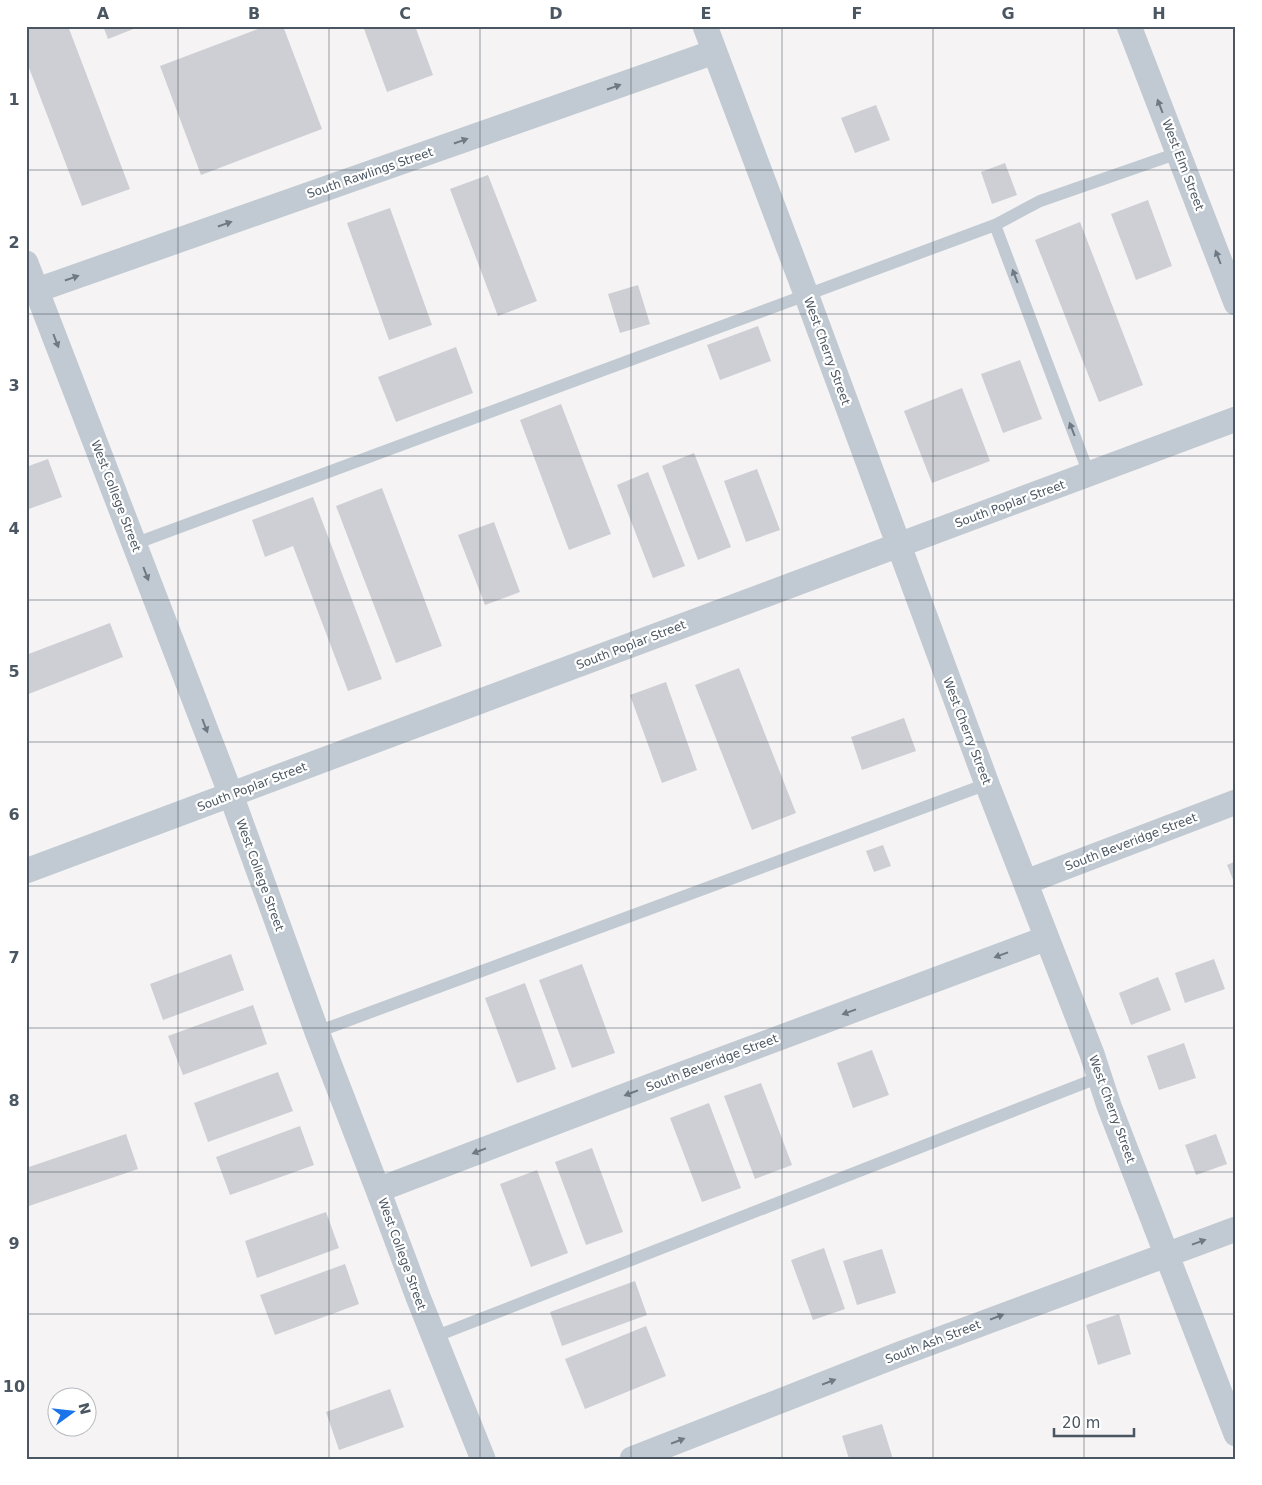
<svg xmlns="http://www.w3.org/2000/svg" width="1262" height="1485" viewBox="0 0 1262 1485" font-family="'DejaVu Sans',sans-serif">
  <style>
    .building { fill: #cdcfd5 }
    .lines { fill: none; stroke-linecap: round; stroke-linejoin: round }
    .lane { stroke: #c1cad2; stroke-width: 12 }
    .street { stroke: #c1cad2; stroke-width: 25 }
    .oneway { fill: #6e7983 }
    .grid { fill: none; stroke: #4a5661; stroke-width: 1; stroke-opacity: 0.55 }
    .labels { text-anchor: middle; stroke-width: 4.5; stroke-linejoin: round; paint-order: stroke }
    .street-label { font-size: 12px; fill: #4a5661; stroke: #fff }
    .neatline { fill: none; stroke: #4a5661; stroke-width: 2 }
    .grid-label { font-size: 16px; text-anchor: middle; font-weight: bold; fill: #4a5661 }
  </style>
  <rect width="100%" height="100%" fill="#f5f3f3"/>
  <path class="building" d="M26,26h42l62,163 -48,17 -56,-146z
    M103,26h38l-33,13z
    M266,26h17l39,103 -121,46 -41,-109z
    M363,26h52l18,49 -46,17z
    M876,105l14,35 -35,13 -14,-35z
    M1005,163l12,32 -25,9 -11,-32z
    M488,175l49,126 -39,15 -48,-127z
    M1148,200l24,66 -36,14 -25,-66z
    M390,208l42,117 -43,15 -42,-117z
    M1080,222l63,163 -44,17 -64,-162z
    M638,285l12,39 -30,9 -12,-39z
    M758,326l13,35 -51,19 -13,-35z
    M456,347l17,46 -77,29 -18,-45z
    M1020,360l22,59 -39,14 -22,-59z
    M962,388l28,73 -58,22 -28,-72z
    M561,404l50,130 -42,16 -49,-130z
    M694,453l37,94 -33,13 -36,-94z
    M48,459l14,38 -36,13v-43z
    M757,469l23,61 -34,12 -22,-61z
    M648,472l37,94 -32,12 -36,-93z
    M382,488l60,158 -46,17 -60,-157z
    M313,497l69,182 -34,12 -55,-145 -28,11 -13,-37z
    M494,522l26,70 -35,13 -27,-70z
    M110,623l13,34 -97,38v-40z
    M739,668l57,145 -44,17 -57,-145z
    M666,682l31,88 -35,13 -32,-88z
    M904,718l12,33 -54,19 -11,-33z
    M883,845l8,21 -17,6 -8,-21z
    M1236,861v26l-9,-22z
    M231,954l13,36 -81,30 -13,-36z
    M1214,959l11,30 -40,14 -10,-30z
    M582,964l33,89 -43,15 -33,-88z
    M1158,977l13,33 -40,15 -12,-32z
    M525,983l31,86 -39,14 -32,-85z
    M253,1005l14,39 -84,31 -15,-39z
    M1184,1043l12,35 -37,12 -12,-34z
    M872,1050l17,45 -36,13 -16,-45z
    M278,1072l15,39 -85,31 -14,-39z
    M761,1083l31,82 -37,14 -31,-83z
    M709,1103l32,85 -39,14 -32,-84z
    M300,1126l14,39 -84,30 -14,-38z
    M126,1134l12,35 -112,38v-39z
    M1216,1134l11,30 -31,11 -11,-30z
    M592,1148l31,84 -37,13 -31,-83z
    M537,1170l31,83 -37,14 -31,-83z
    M326,1212l13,36 -82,30 -12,-37z
    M824,1248l21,61 -32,11 -22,-60z
    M882,1249l14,44 -39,12 -14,-44z
    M345,1264l14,40 -84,31 -15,-40z
    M635,1281l12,34 -85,31 -12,-34z
    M1119,1314l12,40 -33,11 -12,-40z
    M646,1326l20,50 -81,33 -20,-50z
    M390,1389l14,38 -65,23 -13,-38z
    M882,1424l11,35h-44l-7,-23z"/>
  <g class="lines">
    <path class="lane" d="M995,225l94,249
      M134,544l861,-319 45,-24 138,-48
      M317,1032l670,-248
      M434,1337l666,-260"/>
    <path class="street" d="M705,26l101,268 181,490 105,270 17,52 127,328
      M1129,26l107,277
      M26,263l205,532 86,237 61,158 40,107 65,162
      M26,294l688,-242
      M26,871l1210,-452
      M1026,882l210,-80
      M378,1190l291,-111 378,-141
      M632,1459l268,-105 336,-125"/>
  </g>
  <defs><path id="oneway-solid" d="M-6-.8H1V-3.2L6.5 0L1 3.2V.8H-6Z" transform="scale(1.25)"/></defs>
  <g class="oneway">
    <use href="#oneway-solid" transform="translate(614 87) rotate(-19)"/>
    <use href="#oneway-solid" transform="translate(1160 106) rotate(-111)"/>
    <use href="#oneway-solid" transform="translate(461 141) rotate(-19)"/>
    <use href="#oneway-solid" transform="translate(225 224) rotate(-19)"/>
    <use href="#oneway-solid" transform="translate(1218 257) rotate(-111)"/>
    <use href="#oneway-solid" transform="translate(1015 276) rotate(-111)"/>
    <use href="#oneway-solid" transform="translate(72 278) rotate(-19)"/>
    <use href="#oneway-solid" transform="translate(56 341) rotate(69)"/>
    <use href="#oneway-solid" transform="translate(1072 429) rotate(-111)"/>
    <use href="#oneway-solid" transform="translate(146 574) rotate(69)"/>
    <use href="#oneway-solid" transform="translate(205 726) rotate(69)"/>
    <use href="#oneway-solid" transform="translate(1001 955) rotate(160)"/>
    <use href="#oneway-solid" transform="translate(849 1012) rotate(160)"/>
    <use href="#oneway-solid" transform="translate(631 1093) rotate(159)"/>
    <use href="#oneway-solid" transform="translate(479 1151) rotate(159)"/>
    <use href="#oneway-solid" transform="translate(1199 1242) rotate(-20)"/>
    <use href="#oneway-solid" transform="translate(997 1317) rotate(-21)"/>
    <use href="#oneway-solid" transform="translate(829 1382) rotate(-21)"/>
    <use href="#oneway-solid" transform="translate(678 1441) rotate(-21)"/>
  </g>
  <path class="grid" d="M178,26v1433M329,26v1433M480,26v1433M631,26v1433M782,26v1433M933,26v1433M1084,26v1433M26,170h1210M26,314h1210M26,456h1210M26,600h1210M26,742h1210M26,886h1210M26,1028h1210M26,1172h1210M26,1314h1210"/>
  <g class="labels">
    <g class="street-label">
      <text transform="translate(1183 165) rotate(69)" y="4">West Elm Street</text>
      <text transform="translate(370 173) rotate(-19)" y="4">South Rawlings Street</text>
      <text transform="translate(827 351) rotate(70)" y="4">West Cherry Street</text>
      <text transform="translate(116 496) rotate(69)" y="4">West College Street</text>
      <text transform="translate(1010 504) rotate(-20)" y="4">South Poplar Street</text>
      <text transform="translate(631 645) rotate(-21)" y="4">South Poplar Street</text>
      <text transform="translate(967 731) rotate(69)" y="4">West Cherry Street</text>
      <text transform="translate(252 787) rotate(-21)" y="4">South Poplar Street</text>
      <text transform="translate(1131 842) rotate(-21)" y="4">South Beveridge Street</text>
      <text transform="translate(260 875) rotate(70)" y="4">West College Street</text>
      <text transform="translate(712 1063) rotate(-21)" y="4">South Beveridge Street</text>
      <text transform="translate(1112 1109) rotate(70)" y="4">West Cherry Street</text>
      <text transform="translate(402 1254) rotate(70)" y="4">West College Street</text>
      <text transform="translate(933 1342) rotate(-21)" y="4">South Ash Street</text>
    </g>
  </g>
  <rect width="1262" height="1485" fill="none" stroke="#ffffff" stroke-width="55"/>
  <g transform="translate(72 1412) rotate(75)"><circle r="24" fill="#ffffff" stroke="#b7bbc0"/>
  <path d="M0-4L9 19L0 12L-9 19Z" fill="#1a73e8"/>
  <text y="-8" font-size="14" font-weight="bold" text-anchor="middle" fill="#4a5661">N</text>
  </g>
  <path d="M1054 1428v8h80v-8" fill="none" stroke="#4a5661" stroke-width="2.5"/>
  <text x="1062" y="1428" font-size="15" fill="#4a5661" stroke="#ffffff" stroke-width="4" paint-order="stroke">20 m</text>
  <rect x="28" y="28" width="1206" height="1430" class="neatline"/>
  <g class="grid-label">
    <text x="103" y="19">A</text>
    <text x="254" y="19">B</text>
    <text x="405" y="19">C</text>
    <text x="556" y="19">D</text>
    <text x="706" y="19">E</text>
    <text x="857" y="19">F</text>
    <text x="1008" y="19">G</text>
    <text x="1159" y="19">H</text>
    <text x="14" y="105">1</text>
    <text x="14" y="248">2</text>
    <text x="14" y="391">3</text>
    <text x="14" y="534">4</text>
    <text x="14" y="677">5</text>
    <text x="14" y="820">6</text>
    <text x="14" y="963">7</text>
    <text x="14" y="1106">8</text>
    <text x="14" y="1249">9</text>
    <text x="14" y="1392">10</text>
  </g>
</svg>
